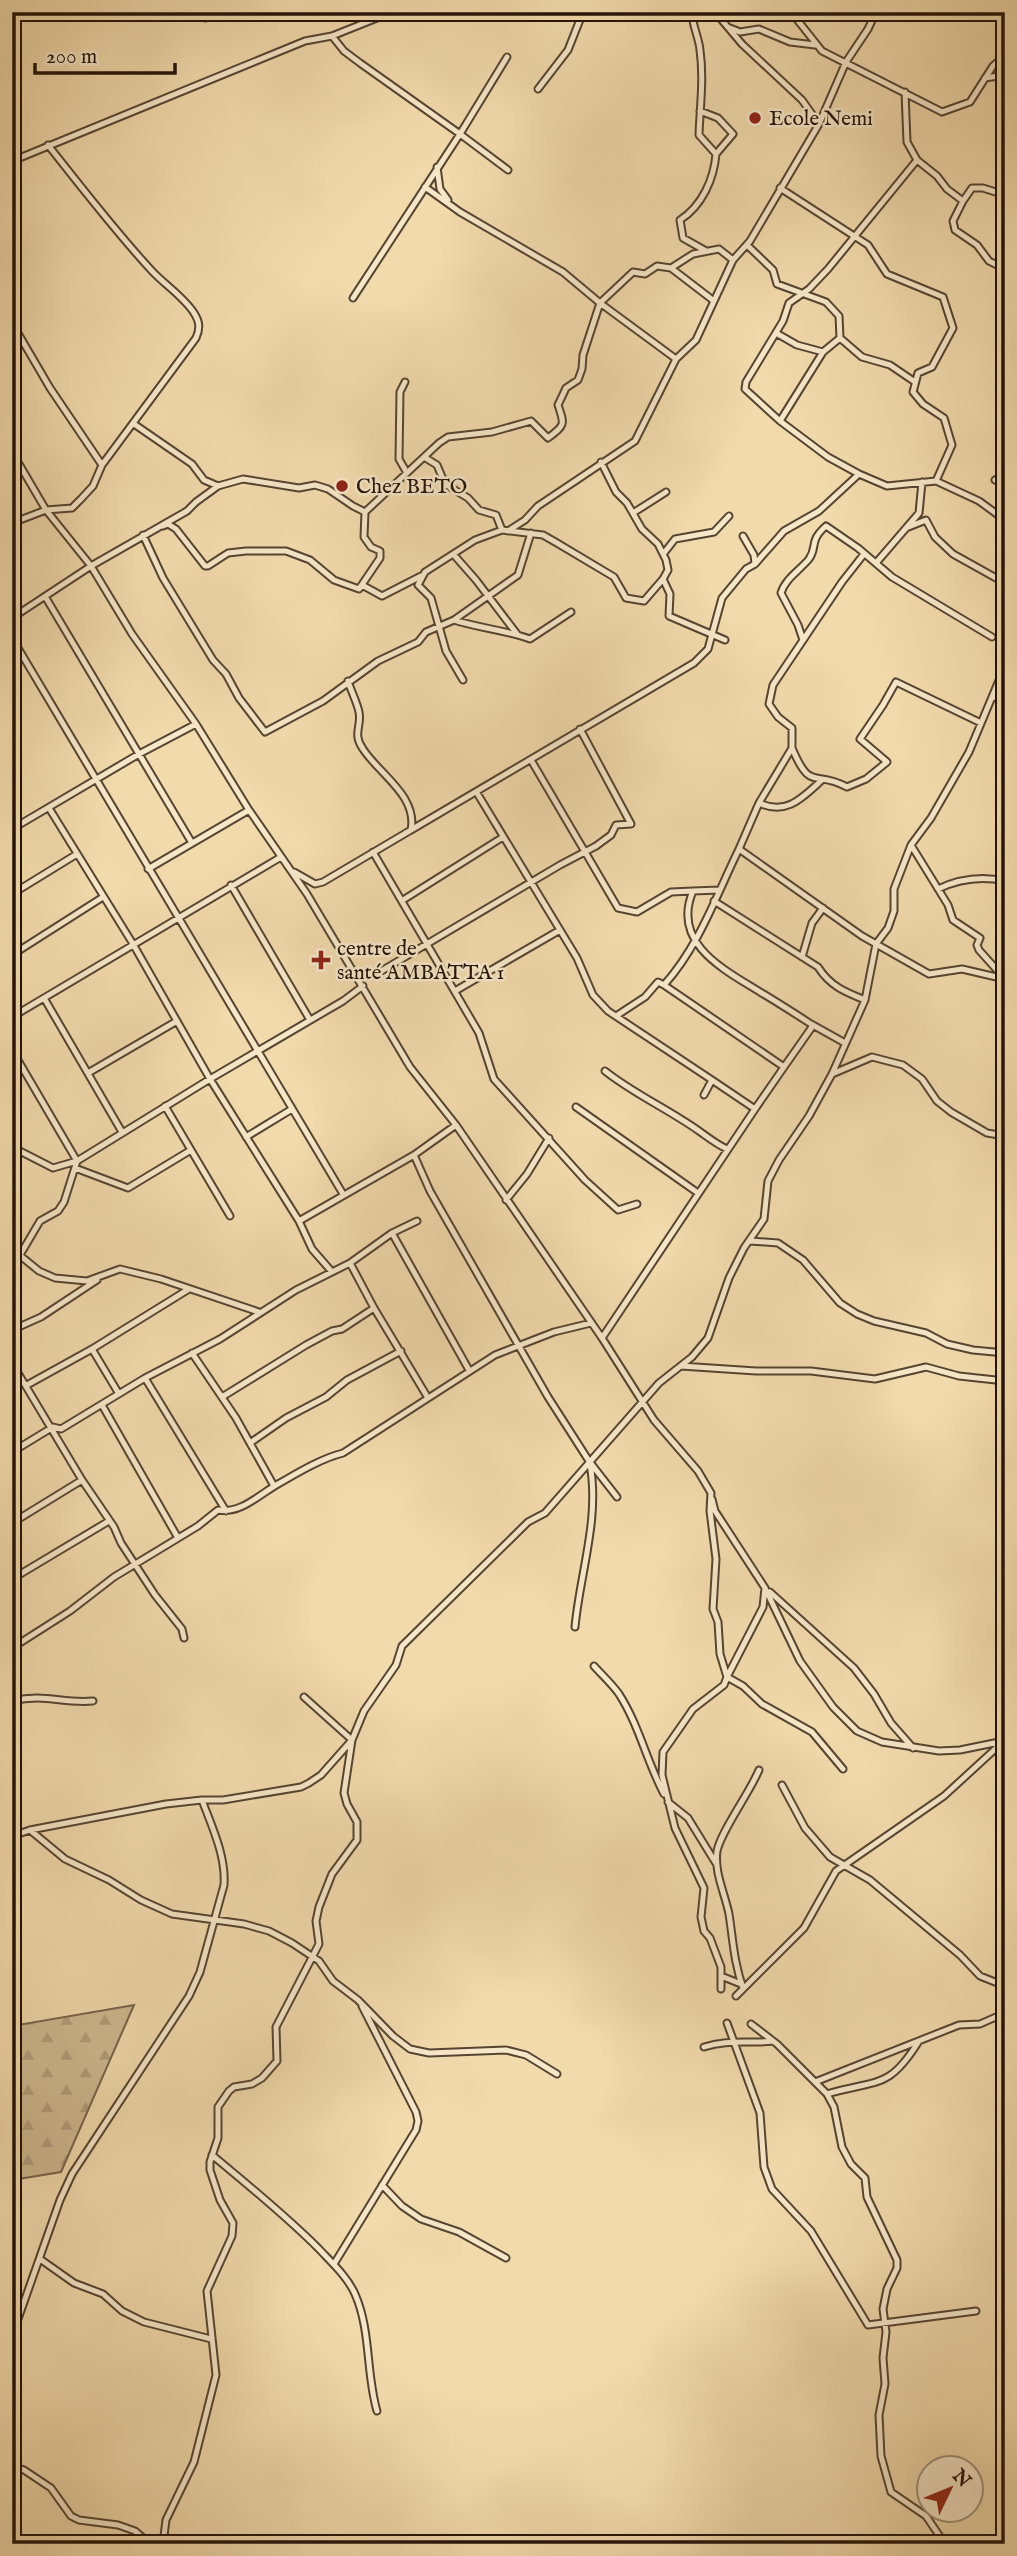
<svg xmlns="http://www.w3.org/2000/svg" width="1017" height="2556" viewBox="0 0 1017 2556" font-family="'IM FELL English',serif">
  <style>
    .forest { fill: url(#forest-firs); stroke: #78654c; stroke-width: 2 }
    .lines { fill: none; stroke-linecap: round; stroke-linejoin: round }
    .minor-casing { stroke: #564431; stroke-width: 9 }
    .minor { stroke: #f6e7c9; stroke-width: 5 }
    .poi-dot { fill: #8f2418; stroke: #f6e7c9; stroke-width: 2.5 }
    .labels { text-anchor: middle; stroke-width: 5; stroke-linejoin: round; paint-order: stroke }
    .poi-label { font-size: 21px; fill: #231208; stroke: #f6e7c9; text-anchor: start }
  </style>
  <defs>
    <pattern id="forest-firs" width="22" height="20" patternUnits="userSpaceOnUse" patternTransform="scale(1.75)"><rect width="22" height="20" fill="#ceb890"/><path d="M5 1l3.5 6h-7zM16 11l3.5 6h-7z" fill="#b19d7b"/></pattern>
  </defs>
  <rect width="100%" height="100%" fill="#f1daac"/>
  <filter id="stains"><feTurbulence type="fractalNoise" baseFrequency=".00286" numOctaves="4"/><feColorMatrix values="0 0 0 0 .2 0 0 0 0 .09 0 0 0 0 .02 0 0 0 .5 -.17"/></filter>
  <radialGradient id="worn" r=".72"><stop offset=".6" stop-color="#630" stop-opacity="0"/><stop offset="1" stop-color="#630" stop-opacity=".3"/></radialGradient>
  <path class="forest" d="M134,2005l-73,167 -49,8v-154z"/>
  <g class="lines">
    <g class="minor-casing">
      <path id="minor" d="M692,12c0,13 7,26 8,38 4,29 0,56 -1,85l17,19 17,-20 -15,-16 -18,-7
        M715,12l27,32 60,56 17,24
        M791,12l31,39 120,61 28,-10 23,-36 12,-10
        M205,18l1,-6
        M730,28l10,4 19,-3 31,13 25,3
        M332,36l12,15 16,12 100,71 -107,164
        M507,57l-47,77 48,36
        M985,78l20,-3
        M538,89l30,-39 15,-38
        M905,92l2,50 10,18 20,16 10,13 16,12 -10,20 2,9 22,15 12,16 16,8
        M917,160l-89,109 -19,20 -20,14 -6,18 -37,61 -1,7 35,32 48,36 31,17 28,12 49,-5 43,20 26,19
        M12,161l293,-120 27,-5 60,-24
        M437,167l3,22 8,11
        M425,187l35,25 103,60 37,31 33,-31 12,2 12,-8 14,2 43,33
        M780,188l88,57 19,29 56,23 10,31 -21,39 -14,6 -5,19 10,12 21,14 8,27 -16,36
        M963,201l9,-13h11l22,7
        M747,245l26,25 4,14 49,18 13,14 1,22 22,19 28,8 25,17
        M706,251l-23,-13 -3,-18c22,-14 34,-41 36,-66
        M671,268l22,-14 26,-5 14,11
        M12,323l38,65 52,77
        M776,333l21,12 26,7 17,-14
        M405,382l-5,10 -1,67 8,14
        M780,421l43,-69
        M134,424l58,40 12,16 14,6 25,-7 56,9 16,-3 13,4 25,17 12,6
        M12,452l34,58 45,56 41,68 64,90 53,86 58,84 103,173 46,58 146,213 52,82 44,51 13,22 -1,18 6,48 -3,50 5,13 2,32 7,23 -3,8 -31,24 -30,43 -1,23 13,53 29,60 -3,29 3,14 6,7 11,29v22
        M424,457l13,8 8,19 23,14 11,12 17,5 6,15
        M995,480l10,-4
        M633,513l33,-21
        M12,523l34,-13 26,-2 9,-9 12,-13 9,-21 94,-127c4,-9 4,-16 -2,-25 -10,-16 -29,-28 -42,-42 -37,-40 -70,-83 -104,-126
        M163,526l5,-2 8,5 29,37h3l20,-13 18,-2h40l24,9 24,20 25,9 21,-31v-7l-9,-4 -7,-10 1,-25 74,-69 9,-6 44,-5 39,-11 17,17c17,-13 17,-13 10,-33l8,-17 12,-8 4,-11 1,-14 17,-52 76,56
        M906,528l20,-8 9,17 18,17 52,29
        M508,531l17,-11 13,-14 97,-65 41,-82 20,-19 37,-80 17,-19 69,-117 27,-62 22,-33 8,-17
        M143,535l20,43 50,82 13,14 13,24 26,34 58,-31 55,-40 40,-19 8,-10 28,-12c25,8 51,10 76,19l41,-27
        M664,553l11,-14 39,-7 15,-16
        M454,555l22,25 41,54
        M876,563l43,-50 3,-31
        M755,564l29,-33 35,-20 40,-37
        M663,579l7,15 -1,22 56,24
        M362,585l20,11 39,-20
        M46,598l146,245
        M12,618l79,-52 96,-55 9,-9 22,-16
        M454,620l64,-45 13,-42
        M12,638l331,556
        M803,640l-5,-15 -17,-32c4,-14 19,-23 28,-34 9,-12 -1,-17 17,-33l32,22 34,29 100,60
        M463,680l-17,-29 -15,-53 -13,-13 7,-13 50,-32 27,-10 41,5 14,8 57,34 12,21 18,3 19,-22 5,-9 -2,-10 -8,-16 -16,-15 -15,-26 -11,-11 -15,-30
        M992,697l13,1
        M792,748c19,45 22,21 55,39l19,-8 21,-17 -27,-23 23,-34 13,-23 85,41
        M531,760l87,148 19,4 34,-20 22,-1c-22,52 30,78 67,101 17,10 34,21 51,32l1,3 -28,40 -120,-82c35,-39 52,-89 75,-136l123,87 67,38 33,-5 43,10
        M477,793l100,165 16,37 15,16 104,69 -8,15
        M759,803l33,-55v-20l-14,-11 -9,-13 4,-19 69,-103 22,-28
        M49,808l84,136 77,135 89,142 13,28 20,23
        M12,829l127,-75 57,-30
        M411,830l283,-167 14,-14 14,-51 24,-29 9,-5 -1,-9 -11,-19
        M911,845l37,60 5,15 27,18 -3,7 2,5 26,29
        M739,849l20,-46c28,13 44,-6 63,-23
        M373,852l106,181 15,46 91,101 33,30 19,-6
        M148,869l101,-59
        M294,872l21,12 8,-2 88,-52c7,-34 -32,-56 -48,-81 -11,-15 -1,-23 -4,-37 -2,-10 -8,-21 -11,-31
        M231,885l79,135
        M938,889c21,-10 44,-13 67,-8
        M693,891l26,-1
        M12,894l65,-40
        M403,900l100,-63
        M714,901l104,66c12,19 27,25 47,33
        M12,955l91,-58
        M802,957l10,-34 11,-15
        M356,972l6,5 16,-4 182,-108 36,-19 15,-11 5,-10 15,-1 -51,-95
        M455,991l105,-61
        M44,998l78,134
        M616,1016l29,-19 13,-15 6,3
        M12,1017l269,-160
        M811,1024l34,19
        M12,1050l65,111 -13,41 -6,9 -18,10 -20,34
        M605,1071c29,23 63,38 94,60 10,7 17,13 28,18
        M88,1073l89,-52
        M832,1074l33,-74 11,-56 12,-16 6,-17v-22l17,-44 20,-27 38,-66 36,-86
        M712,1080l43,29 29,-42
        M165,1106l65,110
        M576,1107l122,86
        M246,1137l46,-28
        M12,1147l41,21 24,-7 133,-82 133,-78 20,-15
        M414,1155l16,36 118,206 41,64 28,36
        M75,1168l53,20 63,-38
        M506,1200l21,-26 22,-36
        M299,1221l115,-66 42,-30
        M392,1233l77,137
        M750,1241l28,2 25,17 37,43 17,11 17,7 52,12 21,11 26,6 32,3
        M12,1249l27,22 16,7 32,3 33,-12 41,10 98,33
        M350,1263l24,45
        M12,1330l29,-13 56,-37
        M602,1338l153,-229
        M92,1349l27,45
        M192,1353l44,65 38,68
        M12,1363l70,117 32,47 7,16 34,52 27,34 2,9
        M681,1366l75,5h55l64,8 51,-12 33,9 46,5
        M145,1378l81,133
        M27,1385l65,-36 97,-60
        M222,1397l84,-52 26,-14 10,-2 32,-21 54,90
        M102,1405l76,133
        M250,1443l36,-25 40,-21 21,-17 54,-29
        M12,1452l41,-25 8,2 84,-51 75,-39 76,-49 54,-27 42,-30 25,-12
        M712,1499l3,12 50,77 35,73 33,46 24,24 25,11 57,9 21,-1 44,-9
        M12,1523l70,-43
        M12,1579l97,-58
        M765,1588l-2,19 -36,70 16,9 19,18 50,28 31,37
        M770,1592l84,76 20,26 17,29 22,25
        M575,1627c5,-54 25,-108 15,-163
        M12,1648l58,-37 44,-34 84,-51 20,-16c23,4 42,-16 60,-26 21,-12 42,-25 65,-31l152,-98 59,-23 37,-9
        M594,1666c8,9 18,18 25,28 20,31 28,68 45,100
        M12,1701c34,-8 50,3 81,0
        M782,1785l23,43 25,29 40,23 90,75 20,21 25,10
        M668,1802l20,16 29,47
        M30,1830l35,29 44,21 32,20 31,14 72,10 25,7 23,12 27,18 14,20 25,19 35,36 17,13 19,4 77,-3 20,5 31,19
        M12,1836l18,-6 136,-26 36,-4h21l78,-13 8,-4 12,-8 31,-35 12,-29 32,-46 6,-19 126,-124 17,-9 114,-130 33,-26 16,-19 21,-60 15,-30 20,-29 4,-38 11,-21 30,-44 23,-42 40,-17 31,8 19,14 15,22 14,11 36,21 18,3
        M721,1976l20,8
        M743,1988c-9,-25 -10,-48 -14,-74 -4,-20 -15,-42 -12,-63 4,-20 32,-57 42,-81
        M736,1996l68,-68 32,-57 108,-75 60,-55
        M727,2023l33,90 4,54 8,22 39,42 57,94 108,-14
        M751,2024l26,20 50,50 7,13 8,40 9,17 14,14 2,19 30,63v8l-10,21 -4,20 3,23 -3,26 2,26 -6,31 2,41 10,36 35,24 19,28
        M704,2047c24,-8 44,-3 69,-6
        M815,2082l144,-57 21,-1 25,-11
        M827,2094c50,-15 61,-3 92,-53
        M212,2155c36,30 72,59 106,93 13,14 29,28 37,46 16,36 11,80 22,117
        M382,2185l20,21 19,13 38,13 47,26
        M40,2259l34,24 29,11 19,17 22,11 67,17
        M334,2264l82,-134 2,-9 -2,-9 -54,-106
        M12,2336l48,-136 12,-26 117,-178 11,-24 24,-87c2,-29 -12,-58 -22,-85
        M12,2466l12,4 27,18 20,28 8,4 39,5 17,6 15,13
        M163,2544l3,-24 28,-58 22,-87 -9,-84 25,-55 1,-13 -13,-23 -10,-30v-8l8,-24v-31l11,-16 5,-4 18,-3 10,-6 15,-17 -1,-34 43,-83 -3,-23 3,-14 13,-33 25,-34v-18l-10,-18 -3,-11 8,-53 -48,-43"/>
    </g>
    <use href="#minor" class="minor"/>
  </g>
  <g class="poi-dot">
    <circle cx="755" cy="118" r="7"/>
    <circle cx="342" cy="486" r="7"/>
    <path d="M317.5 949.5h7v7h7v7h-7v7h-7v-7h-7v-7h7z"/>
  </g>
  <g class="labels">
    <g class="poi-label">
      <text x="769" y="125">Ecole Nemi</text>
      <text x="356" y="493">Chez BETO</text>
      <text x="337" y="955">centre de<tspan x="337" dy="24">santé AMBATTA 1</tspan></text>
    </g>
  </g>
  <rect width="1017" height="2556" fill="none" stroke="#f1daac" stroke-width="42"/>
  <rect x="14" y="14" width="989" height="2528" fill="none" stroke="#231208" stroke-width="3.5"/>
  <rect x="21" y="21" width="975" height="2514" fill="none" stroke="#231208" stroke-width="2"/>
  <g transform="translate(950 2489) rotate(47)"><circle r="33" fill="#f6e7c9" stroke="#a2927c" stroke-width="2"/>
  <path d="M0-5L12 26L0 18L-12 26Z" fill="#8f2418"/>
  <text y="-10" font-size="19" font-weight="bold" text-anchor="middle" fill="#231208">N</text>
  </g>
  <path d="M35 63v10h140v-10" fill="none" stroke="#231208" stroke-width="3.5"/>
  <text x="46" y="63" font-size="21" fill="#231208" stroke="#f6e7c9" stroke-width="5" paint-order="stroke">200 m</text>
  <rect width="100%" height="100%" filter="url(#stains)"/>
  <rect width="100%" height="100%" fill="url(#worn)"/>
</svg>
